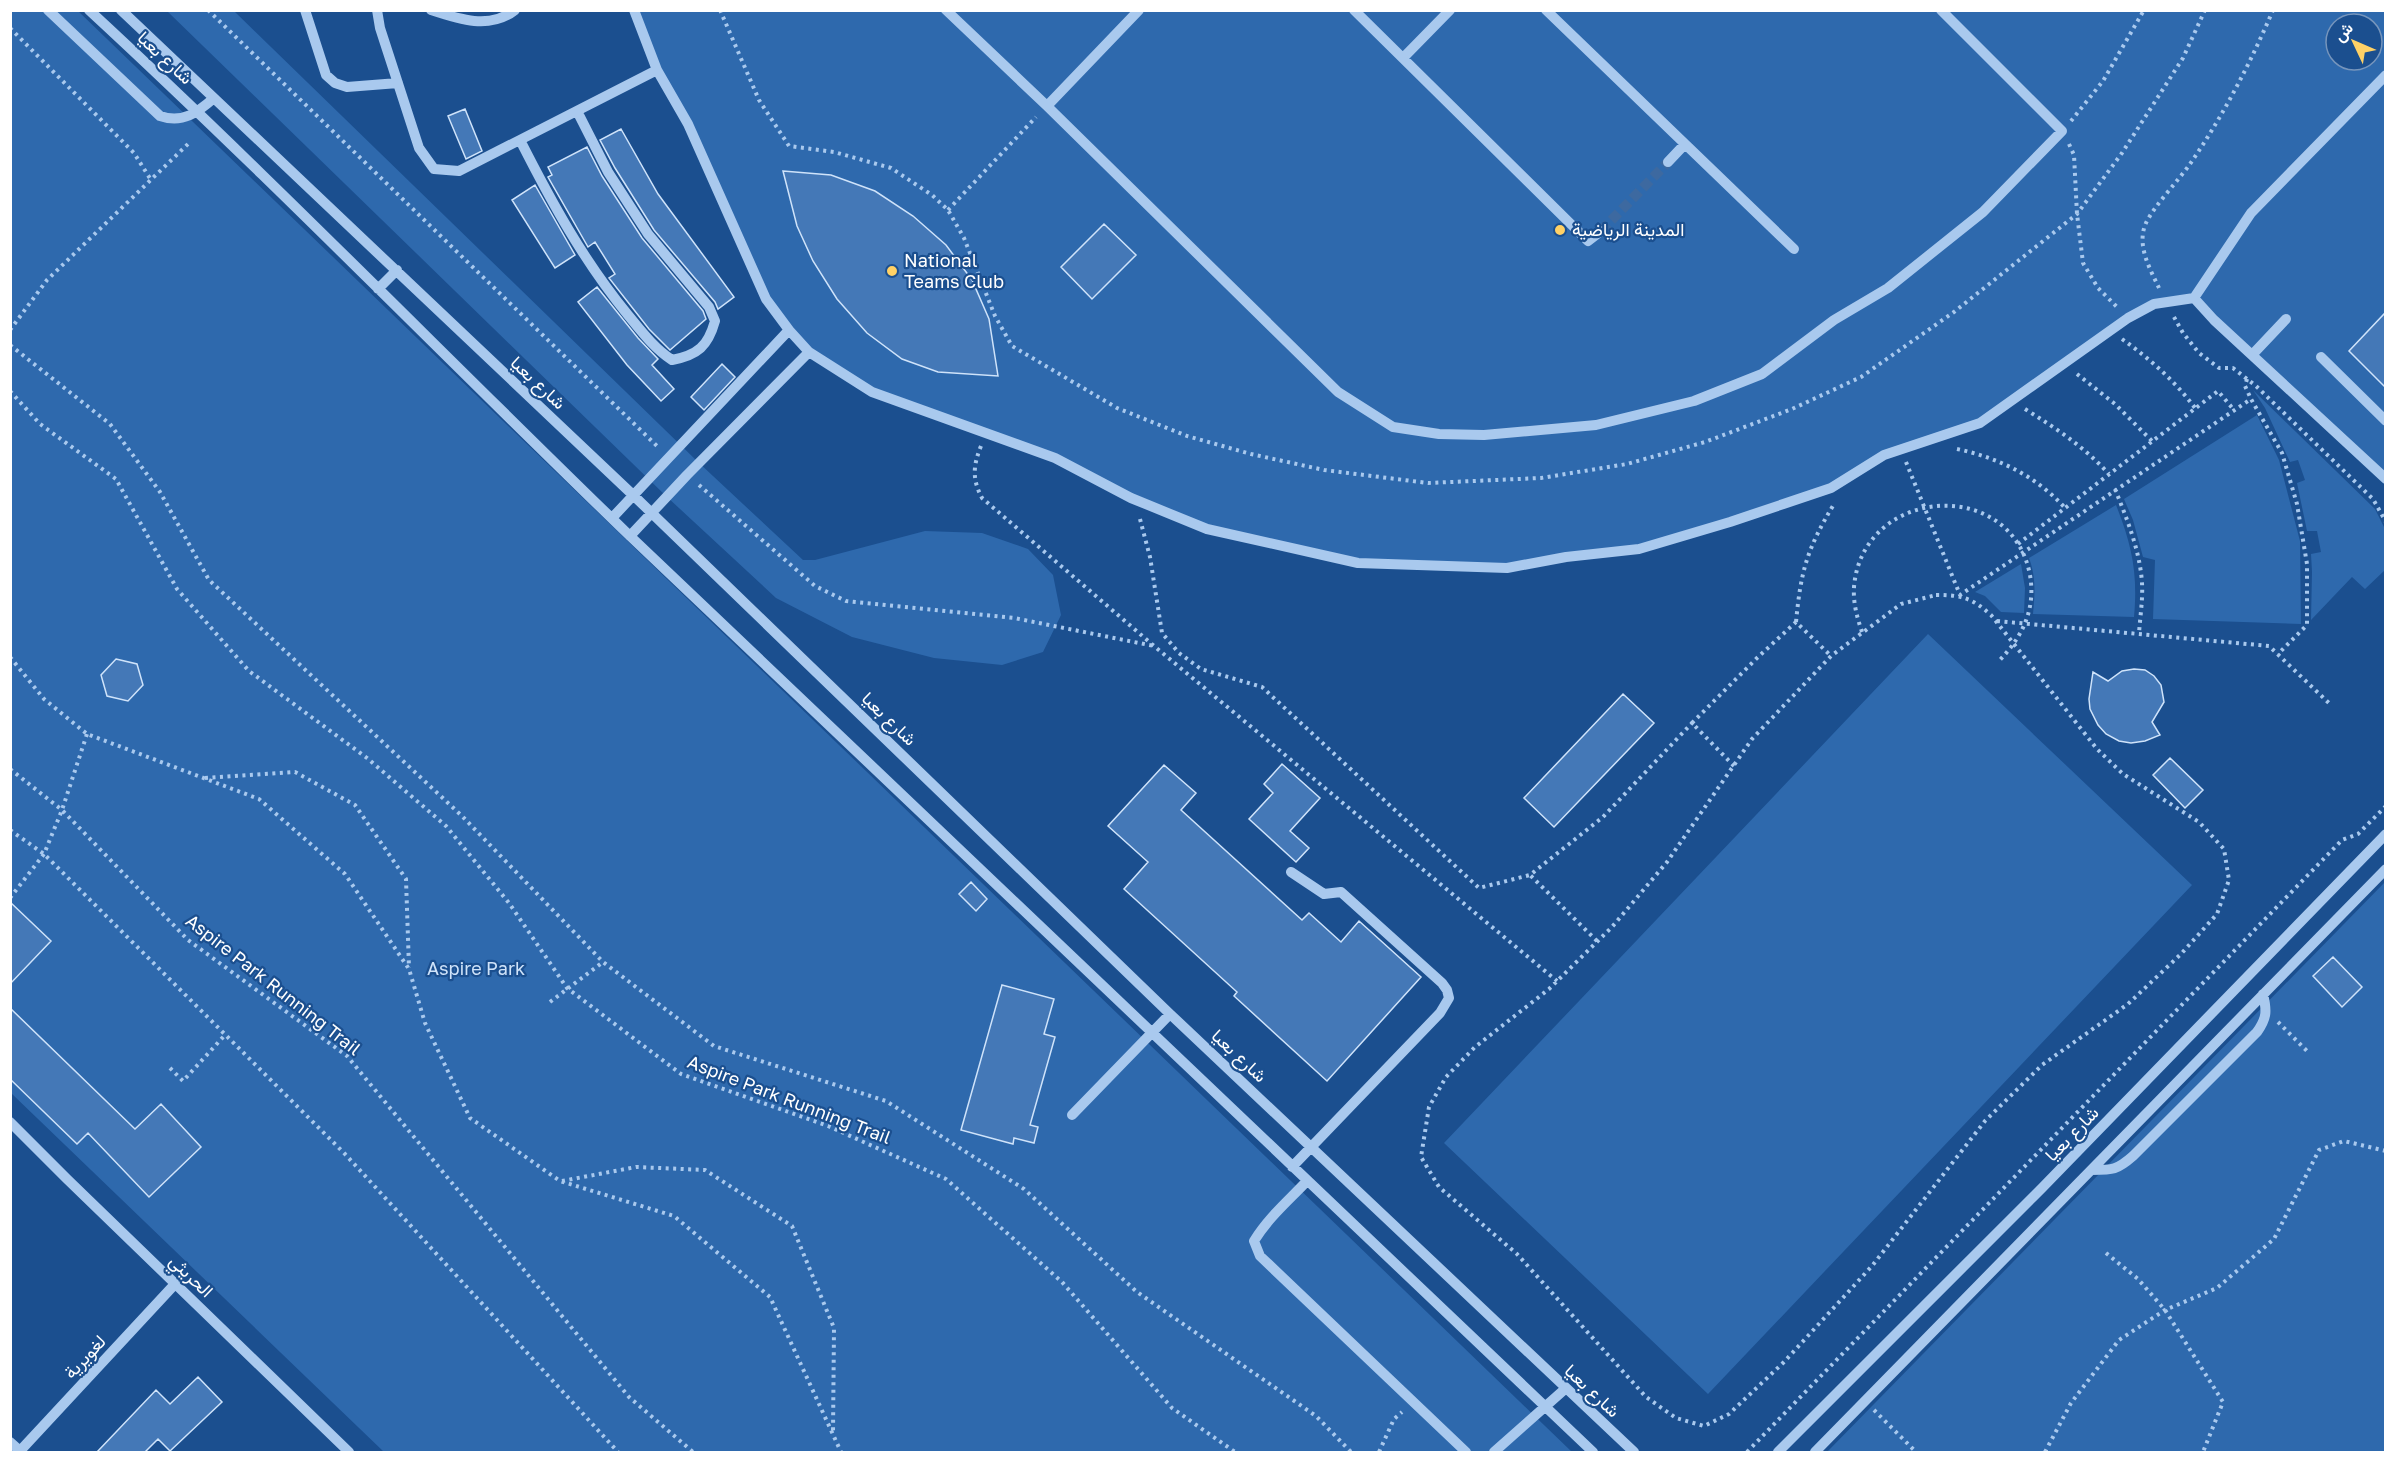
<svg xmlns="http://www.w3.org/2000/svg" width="2396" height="1463" viewBox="0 0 2396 1463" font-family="'Golos Text',Vazirmatn,sans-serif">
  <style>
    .green { fill: #2e69ad; fill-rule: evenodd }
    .building { fill: #4478b7; stroke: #cfe3fa; stroke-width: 1.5 }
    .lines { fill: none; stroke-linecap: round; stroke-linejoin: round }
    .minor-tunnel { stroke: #3d69a0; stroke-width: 10; stroke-dasharray: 10 5; stroke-linecap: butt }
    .path { stroke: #a9c9ee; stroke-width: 4; stroke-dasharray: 3 4.5; stroke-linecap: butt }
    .minor { stroke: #a9c9ee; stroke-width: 10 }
    .poi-dot { fill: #ffd166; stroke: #1b4f8f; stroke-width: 2 }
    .labels { text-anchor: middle; stroke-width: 4.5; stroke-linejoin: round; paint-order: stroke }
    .street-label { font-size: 18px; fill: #fff; stroke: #1b4f8f }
    .poi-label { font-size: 18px; fill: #fff; stroke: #1b4f8f; text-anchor: start }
    .park-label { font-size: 18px; fill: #cfe3fa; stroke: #1b4f8f }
  </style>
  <rect width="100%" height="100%" fill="#1b4f8f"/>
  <path class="green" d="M10,11h68l1494,1441h-1188l-373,-359z
    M167,11h67l464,451 105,98h12l110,-29 57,2 46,16 25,26 8,40 -18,37 -41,13 -68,-7 -82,-21 -76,-39 -110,-102z
    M634,11h1751v468l-191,-181 -40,6 -174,119 -96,32 -53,33 -192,61 -132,19 -149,-5 -151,-34 -152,-71 -183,-66 -63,-40 -43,-53zM2336,24h36v36h-36z
    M2253,390l122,119 10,20v41l-20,19 -13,-12 -41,43 1,-48 -1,-18 10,-2 -4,-21h-10l-10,-48 8,-3 -7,-20 -8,2 -25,-54z
    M2257,415l22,45 21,81 1,83 -148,-5 2,-59 -12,-3 -10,-37 -9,-21z
    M2116,505c16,40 22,69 18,112l-101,-3c2,-21 3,-37 -4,-56z
    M2021,564l4,24 -1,25 -23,-1 -16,-16 -10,-4z
    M1928,634l264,251 -484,509 -264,-251z
    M2385,882v570h-558z"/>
  <path class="building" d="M465,109l17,42 -16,8 -18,-43z
    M621,129l37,65 76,103 -16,12 -3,-7 -61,-72 -39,-62 -15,-28z
    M587,147l15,29 40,62 61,73 3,8 -36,31 -21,-21 -40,-51 6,-4 -20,-32 -7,5 -40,-70 4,-2 -4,-8z
    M783,171l48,4 44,16 38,25 33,29 26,35 17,39 9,57 -60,-4 -36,-13 -35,-26 -30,-34 -24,-38 -16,-35z
    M535,185l40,70 -20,13 -43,-68z
    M1104,224l32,31 -44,44 -31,-32z
    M597,287l41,51 20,21 -6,6 22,24 -13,12 -34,-36 -49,-63z
    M2385,313v74l-36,-36z
    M722,364l13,13 -31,33 -13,-13z
    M116,659l21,5 6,21 -15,16 -21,-5 -6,-21z
    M2134,669l11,1 9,6 7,9 3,17 -12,20 8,13 -15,6 -14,2 -12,-2 -13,-7 -8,-9 -8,-16 -1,-10 4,-27 15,9 14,-10z
    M1623,694l31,29 -100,104 -30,-29z
    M2170,758l33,32 -18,18 -32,-33z
    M1282,764l38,34 -30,33 19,17 -13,14 -47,-43 24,-26 -9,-9z
    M1164,765l32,28 -15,17 121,110 7,-7 32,29 18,-21 62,56 -94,104 -93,-85 3,-4 -113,-103 24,-27 -40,-36z
    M971,882l16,17 -11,12 -17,-17z
    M10,902l41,39 -41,43z
    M2333,957l29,30 -20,20 -29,-31z
    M1002,985l52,14 -10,35 11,3 -25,88 8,2 -4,16 -20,-5 -1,6 -52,-14z
    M10,1008l125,121 26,-25 40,43 -52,50 -61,-64 -11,11 -67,-65z
    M198,1377l24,25 -52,49 -12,-12 -13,13h-48l59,-62 14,14z"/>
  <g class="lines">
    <path class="minor-tunnel" d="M1601,231l67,-69"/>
    <path class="path" d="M208,10l450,437
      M720,10l39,90 30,46 45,6 57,16 41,27 16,15 16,28 31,78 17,30 105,62 70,28 64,18 73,16 104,13 113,-5 86,-14 78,-22 87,-33 69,-32 93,-65 123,-98 45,-61 61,-95 22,-48
      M10,28l124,125 17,27
      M2071,121l32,-40 41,-71
      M2069,144l5,11 3,59 6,49 15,25 19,19
      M948,210l88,-93
      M2159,288c-9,-19 -23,-43 -13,-65 8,-17 32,-42 44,-59 33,-48 60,-100 83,-154
      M2174,317l9,16 16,20 20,15h14l23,18 117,113 13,23
      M10,330l37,-50 141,-136
      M2122,339c28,20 53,42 73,69
      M10,345l100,79 50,68 49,88 253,236 141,146 111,84 172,55 138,88 113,103 179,124 35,36
      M2077,374l38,30 37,37
      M2247,379l-2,7 6,13
      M10,391l30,33 76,55 61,110 72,82 118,87 79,68 63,77 58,85 114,86 147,52 118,53 116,103 110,126 63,44
      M2025,409c32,20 58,37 84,65
      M981,446c-8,20 -9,33 1,52l172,148 403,335
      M1957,449c42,9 79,27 108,59
      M1906,462l54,133 291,-196 31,54 15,51 10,60v61l-29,29
      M699,485l116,101 31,15 168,17 140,28
      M2115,489c12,30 25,62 27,94 1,17 -2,34 -3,51
      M1140,519l10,38 12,76 17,20 22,16 61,18 217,201 51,-13
      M2018,544l200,-153 16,19
      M1936,595c26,0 36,3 55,20l106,134 26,25 76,48 25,27 5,31 -12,34 -36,40 -53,50 -86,61 -57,56 -113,145 -88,96 -55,52 -25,12 -28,-8 -30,-21 -129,-143 -78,-67 -18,-30 8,-50 17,-30 29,-30 74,-58 63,-62 55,-65 85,-123 79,-83 70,-52z
      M1997,621l272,25 62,59
      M1796,622c5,-52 11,-73 38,-118
      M1862,632c-5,-15 -9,-29 -8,-45 8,-100 157,-112 176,-12 6,35 -8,62 -31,86
      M10,657l34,42 43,35 172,65 86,75 64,95 16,54 45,95 90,63 114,35 96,81 71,155
      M1734,766l-42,-43 65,-65 39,-36 35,34
      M10,769l52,41 126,130 159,116 282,341 64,55
      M205,778l90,-6 60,33 51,74 3,89
      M10,830l34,24 301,300 273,298
      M10,898l34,-44 18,-44 25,-76
      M1597,941l-67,-66 73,-58 89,-94
      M550,1002l53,-40
      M2278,1022l29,29
      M170,1068l13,13 42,-46
      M562,1181l74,-14 69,3 87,56 42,102 -1,105
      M2106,1253l32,26 27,31 58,92 -20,50
      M1874,1410l40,40
      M1379,1452l15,-33 8,-7
      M1747,1452l595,-612 16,-6 28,-28
      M2045,1452l26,-49 48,-63 46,-30 52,-22 57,-49 45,-89 25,-9 42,10"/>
    <path class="minor" d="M48,10l112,106c23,8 38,-4 54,-18
      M89,10c185,171 360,351 541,526 320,307 642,611 963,916
      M121,10l512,485 537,519 464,438
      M305,10l21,65 9,8 12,4 51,-4
      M377,10l3,18 39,120 15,21 25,2 198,-101
      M431,10c27,9 59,20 84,0
      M634,10l23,60 31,54 78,175 23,31 20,22 63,40 183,66 76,40 76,31 151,34 149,5 59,-11 73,-8 91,-27 101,-34 53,-33 96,-32 148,-105 26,-14 40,-6 20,22 172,159
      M946,10l101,96 291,286 55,35 46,7 45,1 112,-10 98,-24 68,-27 72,-54 54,-32 95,-76 79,-81 -121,-121
      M1354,10l234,231 13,-10
      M1546,10l248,239
      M1403,58l47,-48
      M1047,106l92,-96
      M520,140c32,63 63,120 108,175 14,17 26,33 44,45 26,-5 36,-14 43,-39l-6,-14 -61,-73 -40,-62 -31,-61
      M1668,162l17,-18
      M378,289l19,-19
      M2194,298l57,-85 135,-138
      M2252,355l34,-36
      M2321,357l65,64
      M612,518l177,-188
      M630,536l57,-61 122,-123
      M1291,872l33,22 17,-2 101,91 5,7 2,8 -9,15 -148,154
      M1072,1115l98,-101
      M10,1122l57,57 282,273
      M2092,1170c21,0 25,0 41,-14l124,-124c10,-14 10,-21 6,-38
      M1306,1182c-18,19 -38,36 -52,59l6,15 206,196
      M10,1442l10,9
      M19,1452l156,-168
      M1494,1452l71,-63
      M1778,1452l264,-264 344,-354
      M1815,1452l571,-583"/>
  </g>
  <g class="poi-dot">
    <circle cx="1560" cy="230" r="6"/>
    <circle cx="892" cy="271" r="6"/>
  </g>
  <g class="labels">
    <g class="street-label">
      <text transform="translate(165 58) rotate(43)" y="6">شارع بعيا</text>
      <text transform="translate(538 383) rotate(43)" y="6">شارع بعيا</text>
      <text transform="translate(889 719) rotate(44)" y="6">شارع بعيا</text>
      <text transform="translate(273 985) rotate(38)" y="6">Aspire Park Running Trail</text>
      <text transform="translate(1239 1056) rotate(43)" y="6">شارع بعيا</text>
      <text transform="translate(789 1100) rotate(21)" y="6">Aspire Park Running Trail</text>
      <text transform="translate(2072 1134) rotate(-46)" y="6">شارع بعيا</text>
      <text transform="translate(191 1276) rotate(44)" y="6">الحريثي</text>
      <text transform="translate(85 1357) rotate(-47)" y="6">لغويرية</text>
      <text transform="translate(1592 1391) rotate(43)" y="6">شارع بعيا</text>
    </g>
    <g class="poi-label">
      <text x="1572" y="236">المدينة الرياضية</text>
      <text x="904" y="267">National<tspan x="904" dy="21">Teams Club</tspan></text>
    </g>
    <g class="park-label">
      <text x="476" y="975">Aspire Park</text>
    </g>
  </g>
  <rect width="2396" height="1463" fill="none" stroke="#ffffff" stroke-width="24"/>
  <g transform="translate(2354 42) rotate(314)"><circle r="28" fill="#1b4f8f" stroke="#7695bc" stroke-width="1.5"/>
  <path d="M0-4.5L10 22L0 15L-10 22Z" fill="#ffd166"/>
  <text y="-9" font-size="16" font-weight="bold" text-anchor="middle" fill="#ffffff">ش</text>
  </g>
</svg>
